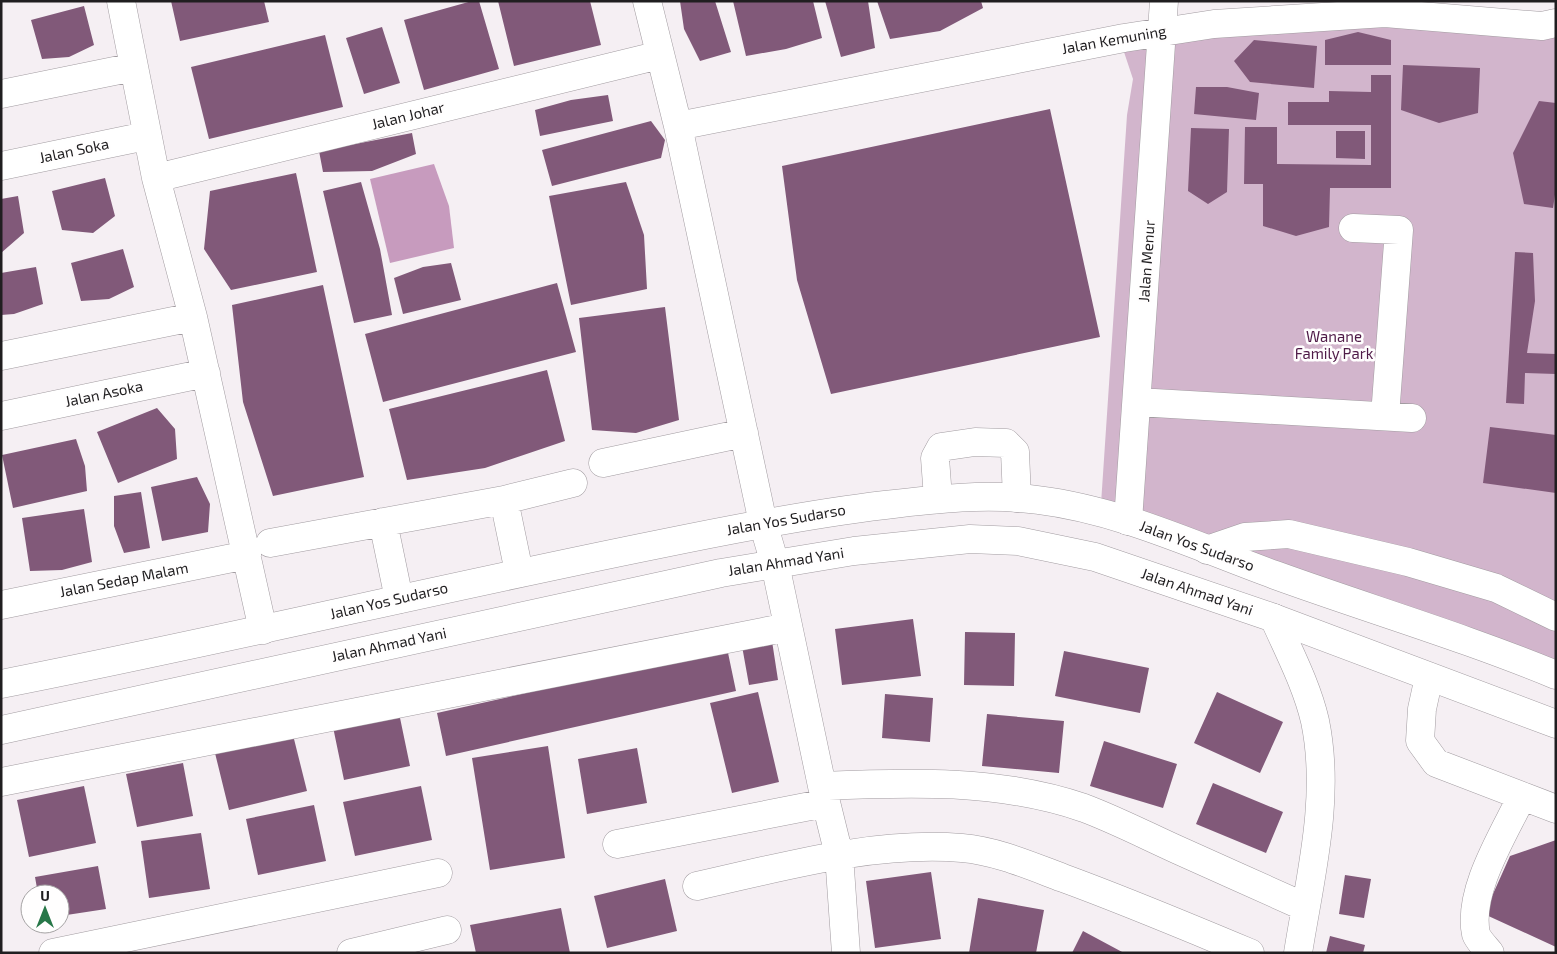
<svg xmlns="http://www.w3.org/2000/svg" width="1557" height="954" viewBox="0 0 1557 954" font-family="'Exo 2',sans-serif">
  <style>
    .green { fill: #d2b5cc }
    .water { fill: #c79bbe }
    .building { fill: #815979 }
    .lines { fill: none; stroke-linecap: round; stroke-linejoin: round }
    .minor-casing { stroke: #a29ca1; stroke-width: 29 }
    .highway-casing { stroke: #a29ca1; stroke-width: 29 }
    .minor { stroke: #fff; stroke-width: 28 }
    .highway { stroke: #fff; stroke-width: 28 }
    .labels { text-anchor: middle; stroke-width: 5; stroke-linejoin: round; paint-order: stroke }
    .street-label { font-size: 15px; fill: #201e20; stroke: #fffefe }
    .park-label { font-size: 15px; fill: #4f1b48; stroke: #fffefe }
  </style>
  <rect width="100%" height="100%" fill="#f5eff3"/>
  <path class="green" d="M1308,20l248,8v636l-455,-160 26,-389 6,-36 -12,-36z"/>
  <path class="water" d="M434,164l15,42 5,42 -64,15 -20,-84z"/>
  <path class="building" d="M171,1h93l5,21 -89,19z
    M472,1h7l20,68 -75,21 -20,-70z
    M498,1h92l11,44 -87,21z
    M680,1h35l16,51 -31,9 -16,-32z
    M733,1h80l9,37 -36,11 -40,7z
    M825,1h43l7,47 -34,9z
    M877,1h104l2,7 -43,23 -50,8z
    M84,6l10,39 -25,12 -27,2 -11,-39z
    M382,27l18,56 -36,11 -18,-56z
    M1358,32l33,8v25h-66v-25z
    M325,35l18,72 -134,32 -18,-72z
    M1254,40l63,6 -3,42 -64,-6 -16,-21z
    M1403,65l77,3 -2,45 -39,10 -38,-13z
    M1371,75h20v113h-61l-1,39 -33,9 -33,-10v-42h-19l1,-57h32v37l94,1v-40h-83v-23h41v-11l42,1z
    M1196,87h31l32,6 -3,27 -62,-6z
    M608,95l5,26 -73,15 -5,-26 36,-10z
    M1539,101l17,2v85l-3,20 -29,-4 -11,-51z
    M1050,109l50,228 -269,57 -34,-114 -15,-114z
    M651,121l14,19 -4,18 -109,28 -10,-36z
    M1191,128l38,1 -2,63 -19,12 -20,-13z
    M1336,131h29v28l-29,-1z
    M412,133l4,21 -44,17 -49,1 -4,-21z
    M296,173l21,99 -86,18 -27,-41 6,-58z
    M105,178l10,38 -22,17 -31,-3 -10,-39z
    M361,182l19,67 12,66 -38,8 -31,-132z
    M626,182l18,53 3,54 -76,16 -22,-109z
    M18,196l6,37 -23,20v-54z
    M123,249l11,38 -25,12 -28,2 -10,-38z
    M1515,252l18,1 2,48 -8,52 29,1v20l-31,-1 -1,31 -18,-1z
    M451,263l10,37 -58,14 -9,-36 29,-11z
    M36,267l7,37 -29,10 -13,1v-42z
    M557,283l19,69 -193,50 -18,-68z
    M323,285l41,192 -91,19 -30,-94 -11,-97z
    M665,307l14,113 -43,13 -44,-3 -13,-112z
    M547,370l18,71 -80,27 -78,12 -18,-71z
    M157,408l18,21 2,30 -59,24 -21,-51z
    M1490,427l66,8v58l-73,-10z
    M76,439l9,27 2,25 -74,17 -11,-53z
    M197,477l13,27 -2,28 -46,9 -11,-54z
    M141,492l9,56 -26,5 -10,-27v-30z
    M84,509l8,53 -30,8 -32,1 -8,-53z
    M913,619l8,57 -79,9 -7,-56z
    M965,632l50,1 -1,53 -50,-1z
    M772,641l6,39 -29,5 -7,-39z
    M727,648l9,43 -290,65 -9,-43z
    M1064,651l85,17 -9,45 -85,-17z
    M758,692l21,90 -47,11 -22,-90z
    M1217,692l66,30 -23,51 -66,-30z
    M885,694l48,4 -3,44 -48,-4z
    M399,713l11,53 -66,14 -11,-53z
    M987,714l77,7 -5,52 -77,-7z
    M293,735l14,56 -78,19 -14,-57z
    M1104,741l73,23 -14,44 -73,-22z
    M548,746l17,112 -75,12 -18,-112z
    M637,748l10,55 -60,11 -9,-55z
    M183,763l10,53 -56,11 -11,-53z
    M1213,783l70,29 -17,41 -70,-29z
    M84,786l12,57 -67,14 -12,-57z
    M421,786l11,54 -77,16 -12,-54z
    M314,805l12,56 -68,14 -12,-56z
    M201,833l9,56 -61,9 -8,-57z
    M1556,840v107l-72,-33 26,-58z
    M98,866l8,43 -46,7v-22h-22l-3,-17z
    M931,872l10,67 -66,9 -9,-67z
    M1345,875l26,4 -7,39 -25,-4z
    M665,879l12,52 -70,17 -13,-52z
    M978,898l66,12 -8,43h-67z
    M561,908l9,45h-94l-6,-28z
    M1083,931l41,22h-52z
    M1330,936l35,9 -2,8h-37z"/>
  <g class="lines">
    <g class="minor-casing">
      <path id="minor" d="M121,1l35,177 37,139 70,313
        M647,1l31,125 85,397 12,41 47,222 17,69 7,98
        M1,94l133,-27
        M678,126l446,-88 90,-14 171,-11 157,13 14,-3
        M1,166l145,-30
        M156,178l504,-123
        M1353,228l46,2 -14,186
        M1,356l192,-39
        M1137,402l275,16
        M1,416l205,-43
        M603,463l141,-30
        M938,498l-3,-40 6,-11 34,-5 31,1 9,9 2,46
        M1128,521l36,-520
        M383,522l16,77
        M270,543l234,-43
        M1207,550l38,-13 44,-3 119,28 88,26 60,29
        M519,572l-15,-72 69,-17
        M1,605l246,-50
        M1274,618c15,34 33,68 41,103 16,77 -5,156 -17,232
        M1429,677l-7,32 -2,32 16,22 120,46
        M1,782l787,-155
        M822,786c87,-4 178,-7 262,22 32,12 63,28 94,42 42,19 85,38 127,57
        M617,844l209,-41
        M697,886c86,-19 176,-45 265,-38 35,3 69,18 101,30 63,23 125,49 187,75
        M53,953l385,-80
        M351,953l96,-23
        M1490,953c-4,-5 -12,-13 -14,-19 -9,-43 28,-100 46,-138"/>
    </g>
    <g class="highway-casing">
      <path id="highway" d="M1,684c219,-43 436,-95 654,-139 77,-16 153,-31 230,-40 51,-6 102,-12 153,-5 82,10 160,47 237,75 94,34 189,62 281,100
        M1,730l720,-157 133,-22 116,-12 48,2 77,16 179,61 282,106"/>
    </g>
    <use href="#minor" class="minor"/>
    <use href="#highway" class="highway"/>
  </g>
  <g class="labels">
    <g class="street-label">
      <text transform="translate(1114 40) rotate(-10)" y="5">Jalan Kemuning</text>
      <text transform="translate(408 116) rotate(-14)" y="5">Jalan Johar</text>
      <text transform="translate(74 151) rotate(-12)" y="5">Jalan Soka</text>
      <text transform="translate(1147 261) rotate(-86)" y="5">Jalan Menur</text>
      <text transform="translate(104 394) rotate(-12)" y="5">Jalan Asoka</text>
      <text transform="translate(786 520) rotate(-10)" y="5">Jalan Yos Sudarso</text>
      <text transform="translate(1197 546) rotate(20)" y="5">Jalan Yos Sudarso</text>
      <text transform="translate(786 562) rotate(-9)" y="5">Jalan Ahmad Yani</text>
      <text transform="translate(124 580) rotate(-11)" y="5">Jalan Sedap Malam</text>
      <text transform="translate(1197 592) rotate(19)" y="5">Jalan Ahmad Yani</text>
      <text transform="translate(389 601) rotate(-13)" y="5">Jalan Yos Sudarso</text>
      <text transform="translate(389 645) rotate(-12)" y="5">Jalan Ahmad Yani</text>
    </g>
    <g class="park-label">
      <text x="1334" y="342">Wanane<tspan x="1334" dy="17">Family Park</tspan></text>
    </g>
  </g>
  <rect width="1557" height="954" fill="none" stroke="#201e20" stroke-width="5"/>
  <g transform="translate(45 909)"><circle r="24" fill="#fffefe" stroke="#a6a4a5"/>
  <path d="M0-4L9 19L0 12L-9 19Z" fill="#277748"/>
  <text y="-8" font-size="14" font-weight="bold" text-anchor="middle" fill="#201e20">U</text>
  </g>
</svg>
